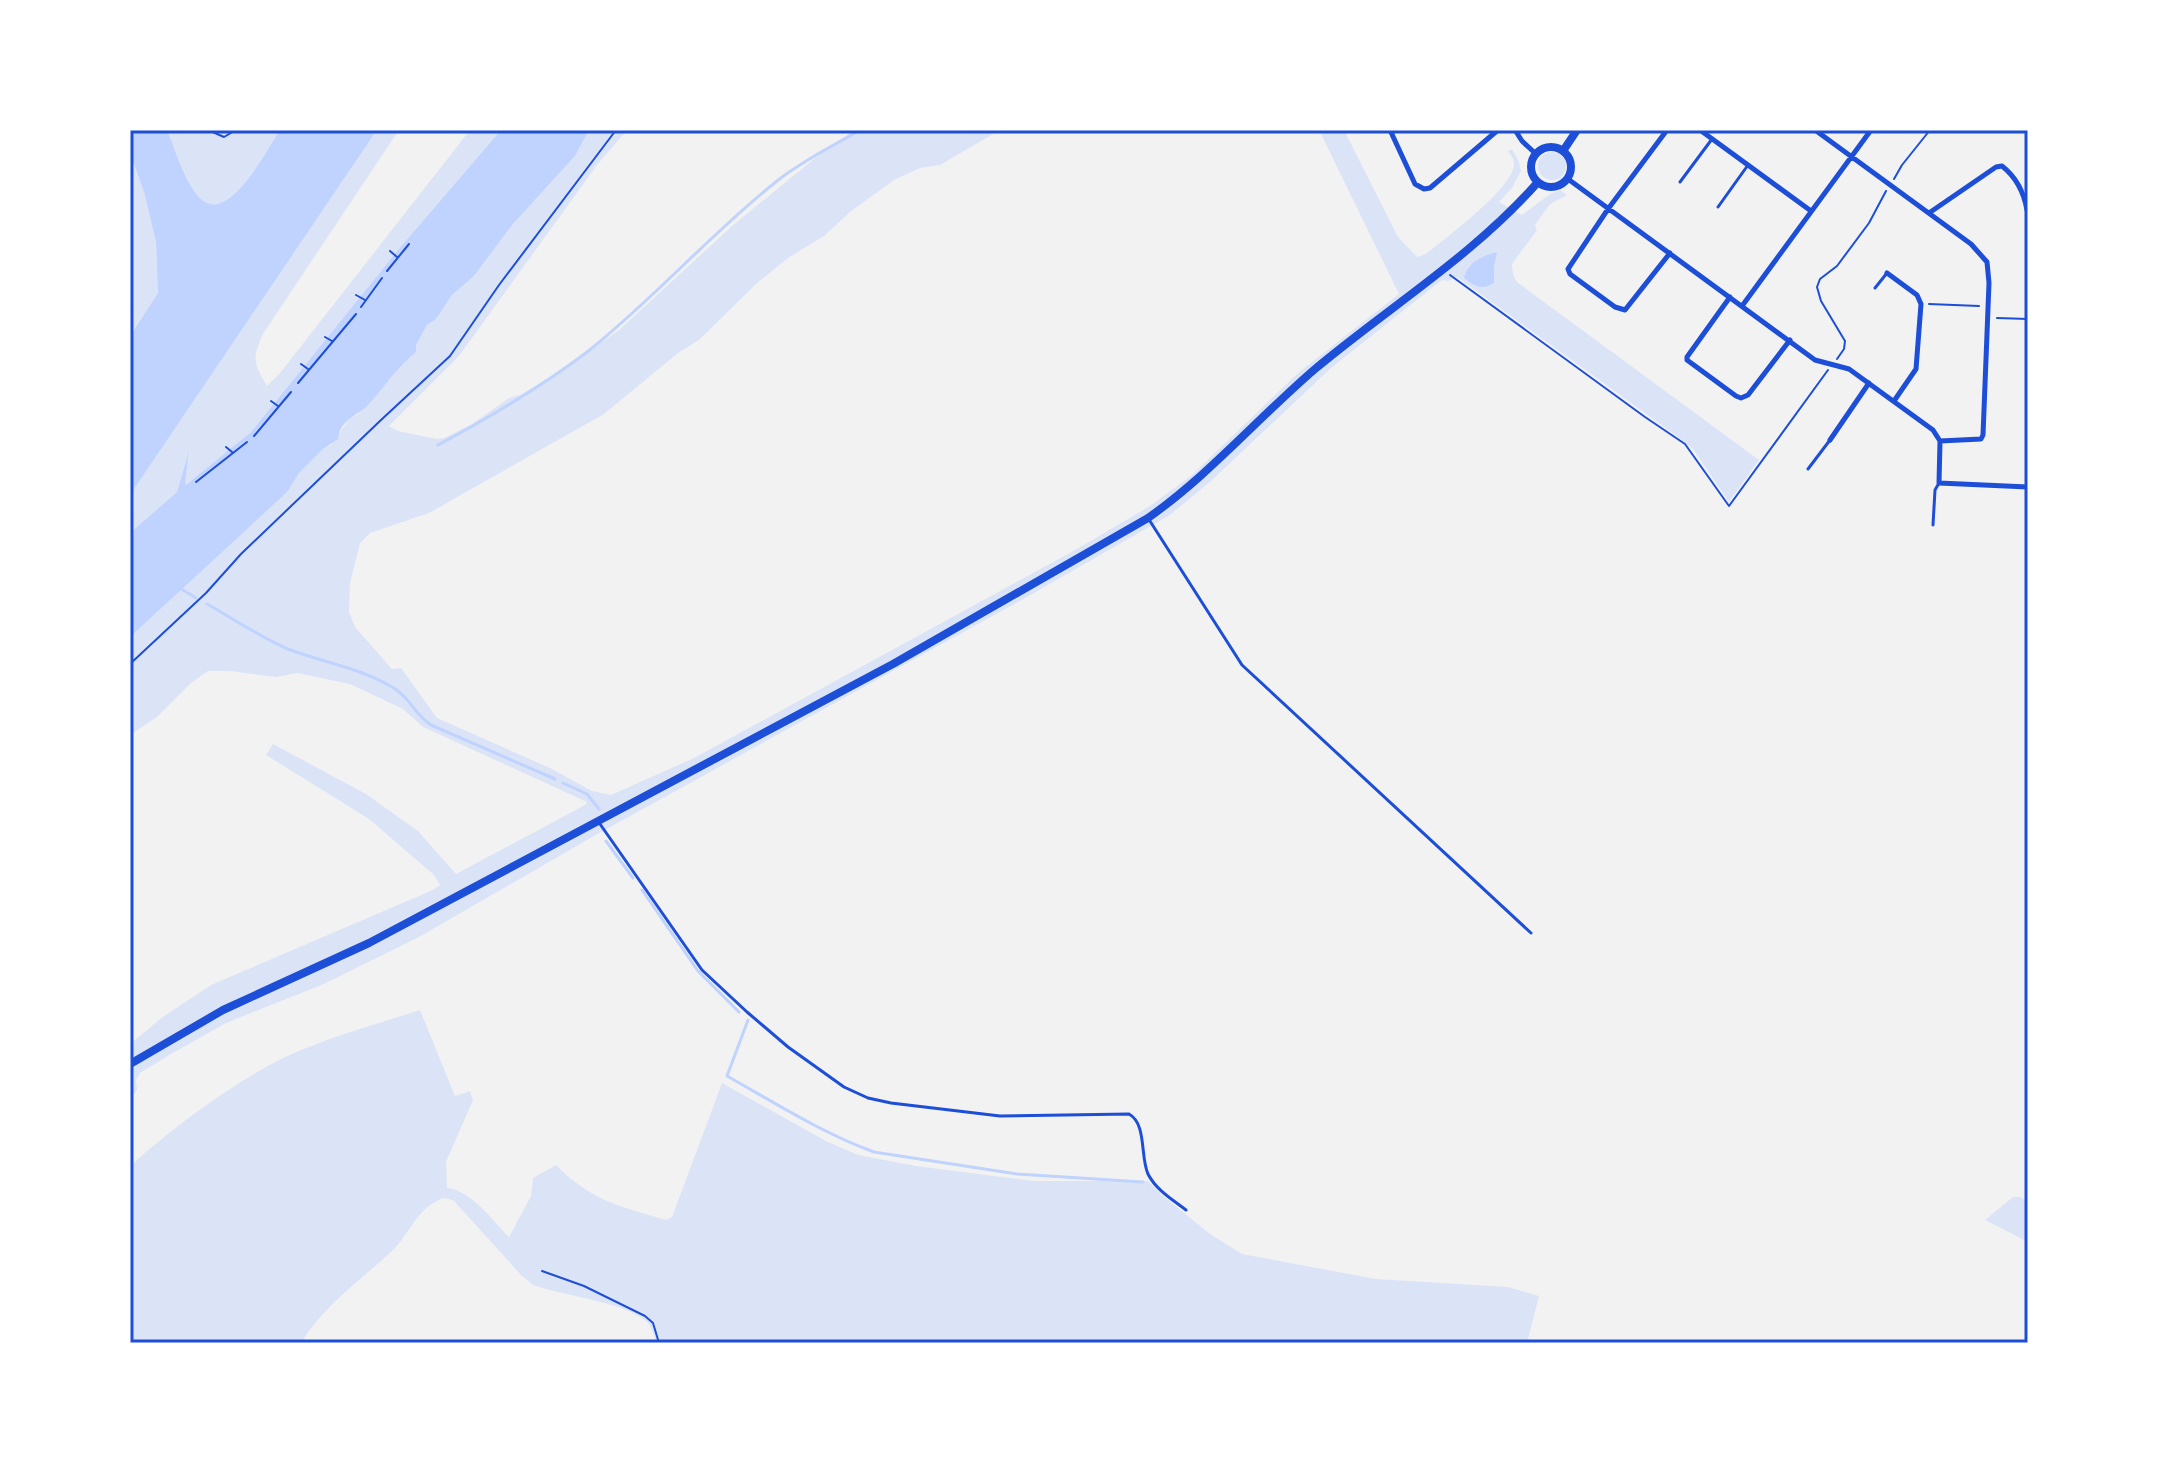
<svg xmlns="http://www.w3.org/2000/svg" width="2158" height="1473" viewBox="0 0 2158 1473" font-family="Jost,sans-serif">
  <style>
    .green { fill: #dbe4f7 }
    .water { fill: #bfd3fe }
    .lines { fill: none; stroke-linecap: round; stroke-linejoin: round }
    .stream { stroke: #bfd3fe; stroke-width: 3 }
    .path { stroke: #1d4ed8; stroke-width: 2 }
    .service { stroke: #1d4ed8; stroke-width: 3 }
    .minor { stroke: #1d4ed8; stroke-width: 5 }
    .secondary { stroke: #1d4ed8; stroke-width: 8 }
    .neatline { fill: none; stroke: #1d4ed8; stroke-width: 3 }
  </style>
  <rect width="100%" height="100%" fill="#f2f2f2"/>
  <path class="green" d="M167,130h113c-13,19 -52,97 -80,68 -16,-17 -24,-47 -33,-68z
    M377,130h22l-136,204c-11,25 -10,28 4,52l13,-13 190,-243h31l-103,120 -147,182 -65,54 -2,-3 6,-32 -13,41 -47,41v-38z
    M589,130h38l-30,35 -138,191 -70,70 9,5 39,8 7,-1 28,-14 37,-26 13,-4 41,-25 56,-39 113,-104 82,-67 40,-29h146l-60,35 -20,3 -26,12 -44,32 -26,24 -36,22 -32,26 -57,56 -21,13 -74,61 -175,99 -59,20 -10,10 -10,40 -1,29 6,15 37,42 9,-1 36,50 115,51 40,22 19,4 83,-37 383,-209 73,-43 42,-31 106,-102 101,-79 -80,-164h25l54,107 19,20 9,-3c21,-17 80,-61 87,-85 3,-8 -1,-12 -5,-18l4,-2 7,13 2,9 -9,17 -13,14 23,13 28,-21 10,-4 7,5 -17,9 -15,21 2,5 -25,34 1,11 4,7 242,178 -30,42 -36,-53 -15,-12 -221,-160 -9,4 -6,-1 -111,88 -119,112 -42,35 -150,86 -426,235 -175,101 -95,47 -98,39 -55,31 -31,19 -4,7 1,10 -7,9v-55l34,-28 47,-31 222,-95 7,-5 -6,-10 -65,-56 -103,-64 7,-11 93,50 52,37 38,43 129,-69 2,-3 -164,-75 -20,-18 -53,-25 -53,-11 -21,4 -46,-6h-22l-17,12 -34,34 -27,18v-98l156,-145 13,-19 23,-23 9,-5 18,-26 8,-4 12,-12 28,-35 19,-16v-7l11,-20 9,-6 16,-24 22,-19 39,-52 62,-68z
    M1538 166a14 14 0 1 1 28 0a14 14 0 1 1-28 0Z
    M130,153l14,39 12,50 2,51 -28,43z
    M420,1010l35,86 15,-5 3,9 -27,62 1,26c25,3 45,32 62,49l22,-41 2,-18 23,-13c36,36 63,41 110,55l6,-3 50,-134 104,58 32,14 58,11 118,15h114l14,14 48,39 32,20 134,25 132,8 31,9 -12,47h-871c-2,-9 -4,-17 -11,-23 -26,-19 -80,-24 -112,-35l-11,-9 -68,-75c-7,-3 -11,-4 -17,0 -22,11 -28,34 -45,50 -32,30 -68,54 -91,92h-171v-177c39,-35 83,-68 129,-95 47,-28 109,-44 161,-61z
    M2013,1197h8l7,6v39l-43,-22z"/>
  <path class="water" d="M130,130h37c9,21 17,51 33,68 28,29 67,-49 80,-68h97l-247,365v-159l28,-43 -2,-51 -12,-50 -14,-39z
    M501,130h88l-14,26 -62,68 -39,52 -22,19 -16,24 -9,6 -11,20v7c-20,16 -32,36 -49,54 -6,6 -15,10 -21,16 -5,5 -7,10 -8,17l-16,11 -23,23 -12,19 -157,145v-104l47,-41 12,-41 -4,32 1,2 65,-53 147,-182z
    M1497,252l-3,14v17c-13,8 -19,3 -30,-5 3,-15 19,-23 33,-26z"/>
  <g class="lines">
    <path class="stream" d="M438,445c52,-28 102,-57 149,-93 67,-53 123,-118 190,-171 25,-20 56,-35 83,-51
      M180,588l16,10
      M207,604c27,15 53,33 81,45 34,13 72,19 104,38 17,9 23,28 39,38l124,54
      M563,783l24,11 12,15
      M606,841l27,37
      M642,890l56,81 41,41
      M748,1020l-21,56c48,27 95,57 147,76l143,22 126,8"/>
    <path class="path" d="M208,130l16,7 12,-7
      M1894,179l8,-14 28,-35
      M390,251l7,6
      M387,271l22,-27
      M1450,275l195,142 40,27 44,62 99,-136
      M356,295l9,5
      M1929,304l50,2
      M361,307l21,-29
      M1997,318l31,1
      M325,337l7,4
      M1837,359l7,-10 1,-8 -24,-40 -4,-14 3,-8 17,-13 32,-43 17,-32
      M301,364l7,5
      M298,383l58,-69
      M271,401l7,5
      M254,436l37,-44
      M226,447l6,5
      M196,482l51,-40
      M130,664l76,-71 35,-39 140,-134 69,-64 49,-71 117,-155
      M542,1271l42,15 61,30 8,7 6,20"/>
    <path class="service" d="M1680,182l32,-43
      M1718,207l30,-42
      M1875,288l12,-15
      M1808,469l22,-29
      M1148,518l94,147 289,268
      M1933,525l2,-35 4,-7
      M600,824l102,146 45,42 41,35 56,40 24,11 23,5 109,13 129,-2c18,10 11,43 19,60 8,16 25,26 38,36"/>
    <path class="minor" d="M1390,130l25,54 9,5 6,-1 68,-58
      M1515,130l7,11 14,13
      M1667,130l-59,79 -40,60 2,5 45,33 10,3 45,-57
      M1700,130l111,81
      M1815,130l156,114 16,18 2,21 -6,152 -2,4 -41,2
      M1568,179l247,181 34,9 84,61 7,11
      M1929,213l67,-46 6,-1c14,11 22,27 25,44
      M1887,273l30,22 4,9 -5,65 -22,32
      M1730,297l-43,60v3l49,36 5,2 7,-3 42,-55
      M1742,306l129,-176
      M1830,440l39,-57
      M1940,441l-1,42 89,4"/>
    <path class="secondary" d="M1531 167a20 20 0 1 1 40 0a20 20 0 1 1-40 0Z
      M1563,151l14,-21
      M130,1064l93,-54 146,-67 524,-279 255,-146c61,-43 110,-100 167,-149 74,-62 159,-114 223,-187"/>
  </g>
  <rect width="2158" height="1473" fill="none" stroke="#ffffff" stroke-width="264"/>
  <rect x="132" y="132" width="1894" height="1209" class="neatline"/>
</svg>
